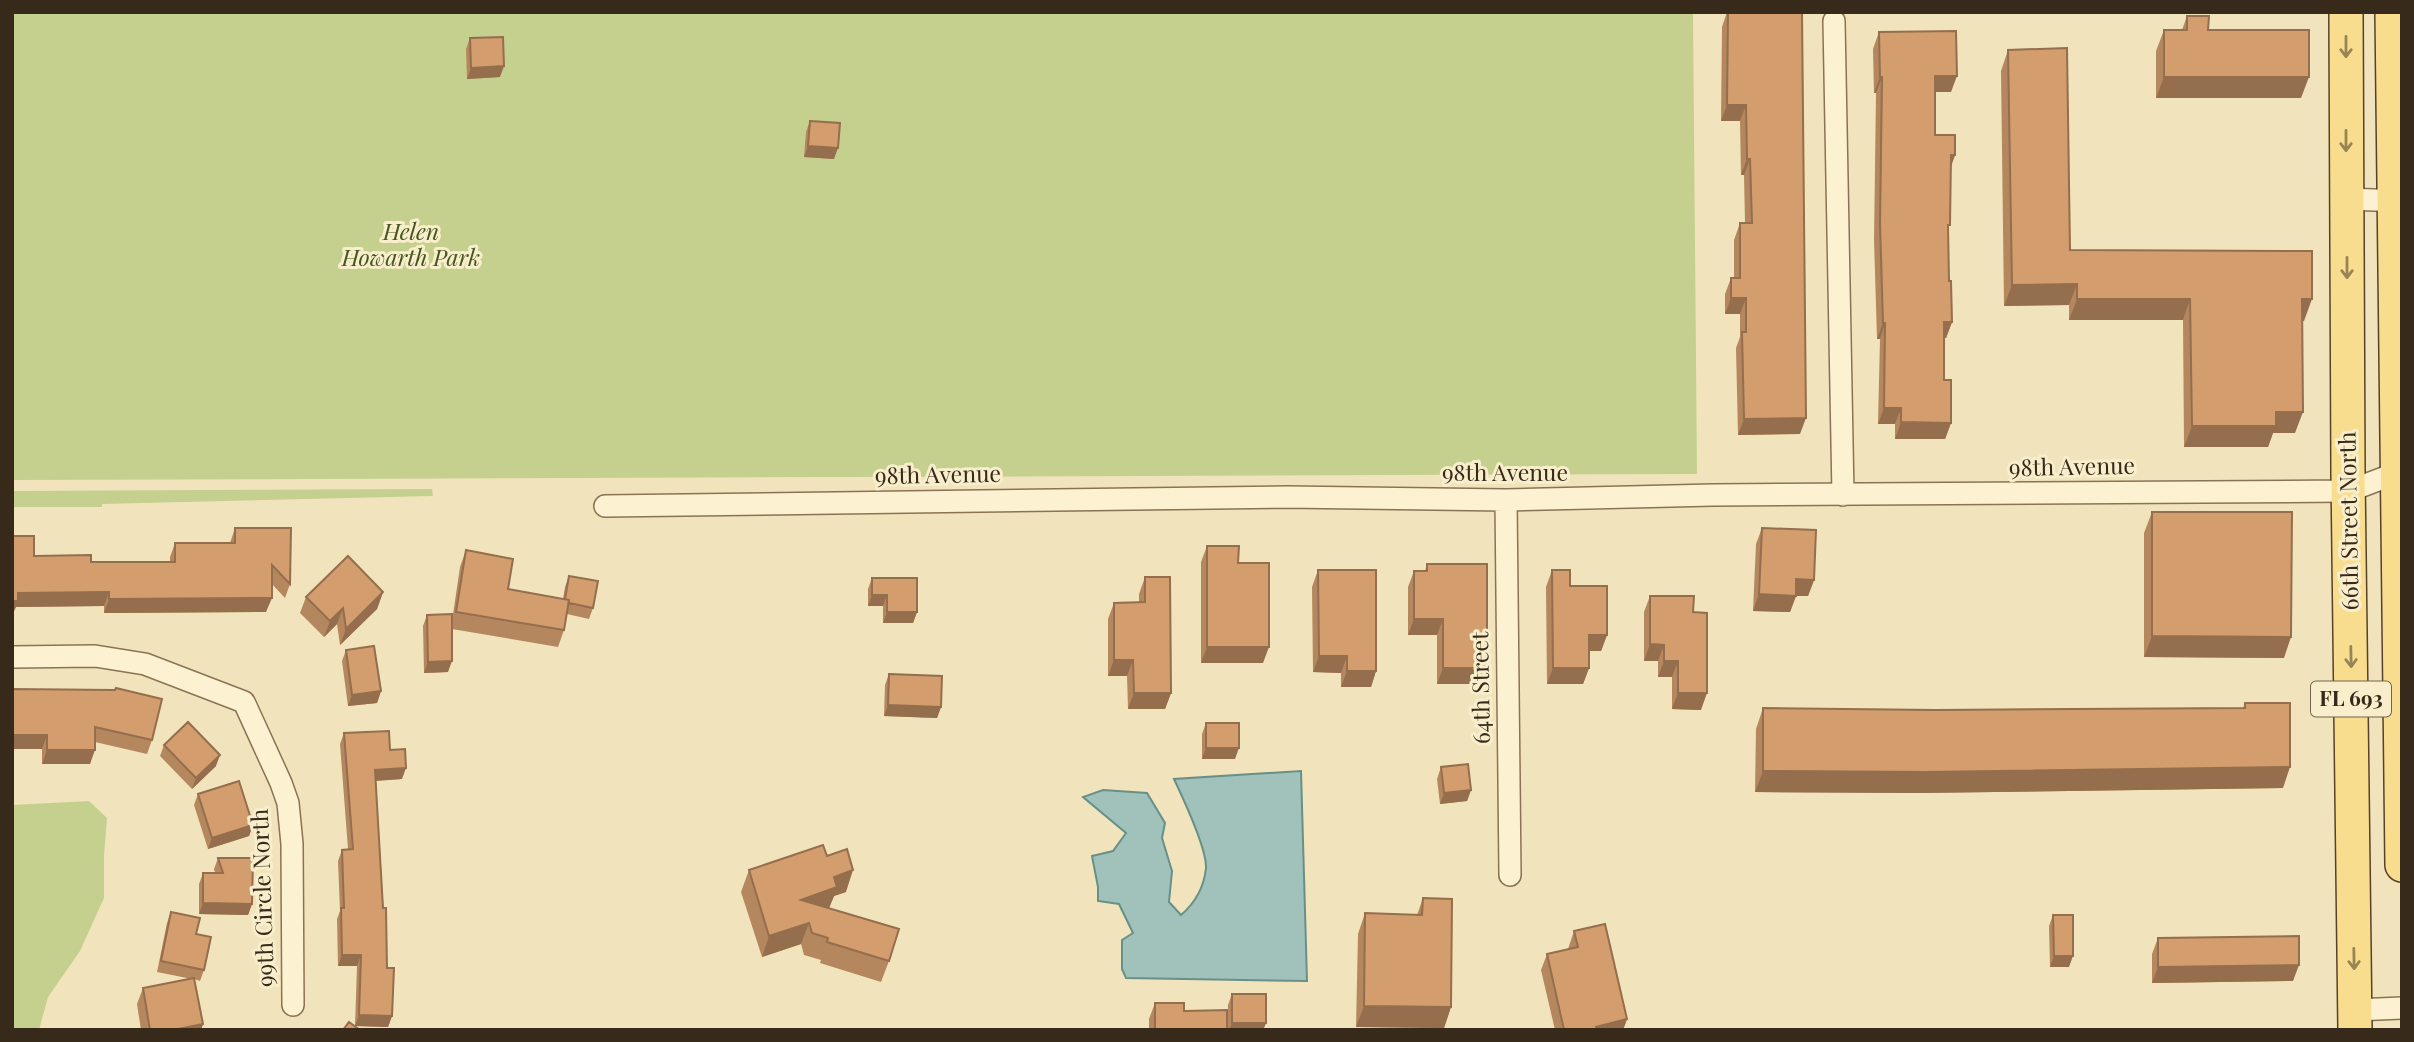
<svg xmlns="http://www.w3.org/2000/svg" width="2414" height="1042" viewBox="0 0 2414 1042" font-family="'Playfair Display',serif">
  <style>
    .green { fill: #c5d08f }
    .water { fill: #a0c2ba; stroke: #679088; stroke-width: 2 }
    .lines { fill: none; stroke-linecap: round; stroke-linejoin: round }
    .minor-casing { stroke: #8a7354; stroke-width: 24 }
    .primary-casing { stroke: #574129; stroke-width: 36 }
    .minor { stroke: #fcf1d0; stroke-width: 21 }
    .primary { stroke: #f9dd8f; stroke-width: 33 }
    .wall { fill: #b5875f }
    .shaded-wall { fill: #946e4d }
    .building { fill: #d39d6e; stroke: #946e4d; stroke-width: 2 }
    .oneway { stroke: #988454 }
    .labels { text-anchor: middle; stroke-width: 6; stroke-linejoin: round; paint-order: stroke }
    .shield { fill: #f8eecc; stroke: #72654f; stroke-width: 2 }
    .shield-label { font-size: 21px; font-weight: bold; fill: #382a1a }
    .park-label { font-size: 23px; font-style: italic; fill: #46561f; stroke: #f8eecc }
    .street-label { font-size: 23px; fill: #382a1a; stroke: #f8eecc }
  </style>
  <rect width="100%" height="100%" fill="#f1e4bc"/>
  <path class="green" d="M12,12h1681l4,462 -1685,6z
    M432,489l1,7 -331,8v3h-90v-16z
    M89,801l18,17 -3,38v42l-24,53 -32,46 -9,33h-27v-225z"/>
  <path class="water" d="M1301,771l6,210 -181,-3 -4,-9v-29l11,-7 -14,-29 -21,-3v-14l-6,-31 21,-5 13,-18 -43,-36 20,-7 44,3 18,30 -3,15 10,33 -3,31 12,13c14,-12 23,-28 25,-47 1,-19 -23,-70 -32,-89z"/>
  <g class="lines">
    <g class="minor-casing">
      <path id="minor" d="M1834,21l9,474
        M2346,199l56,2
        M1506,500l4,375
        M605,506l682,-9 219,3 207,-5 636,-4 53,-20
        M12,657l83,-1 50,8 99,38 37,81 7,20 4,41 1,161
        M2355,1010l47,-2"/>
    </g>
    <g class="primary-casing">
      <path id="primary" d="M2346,12l2,462 7,556
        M2392,12l10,853"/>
    </g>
    <use href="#minor" class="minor"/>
    <use href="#primary" class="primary"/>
  </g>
  <path class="wall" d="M1727,12h75l-2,422 -62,1 -2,-87 4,-11v-23h-15v-20l6,-16h3v-38l6,-17h5l-1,-48h-3l-1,-54h-19l1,-94z
    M2187,16l21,14 93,68h-145v-47l8,-21h18z
    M1879,32l72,60h-16v43l20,20 -4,12 -3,63 1,51 3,41 -6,16h-2v42l7,43 -6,16h-50v-15h-17l2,-85h-3l-3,-99 2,-147h-2l-1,-44z
    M470,38l30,39 -33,2 -1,-30z
    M2008,50l62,200 234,71h-2l-7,112h-22l-5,14h-84l-1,-127h-114v-15l-65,1 -3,-235z
    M810,121l24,38 -30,-2 2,-25z
    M2152,512l132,146 -140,-1v-124z
    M235,528l55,56 -5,14 -13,-14 -6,28 -162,1v-7l-88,1 -4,8 22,-59 57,6h79v-5l5,-14h55z
    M1762,528l52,52 -6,16h-12l-6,16 -37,-1 3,-67z
    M1207,546l31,17 25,100h-62v-101z
    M466,550l42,39 55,10 2,-12 4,-11 24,32 -4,11 -22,-5 -3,16 -6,17 -106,-18 -4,43 -24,1 -1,-47 4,-11 25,6 8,-54z
    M1427,564l54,120h-44v-49h-29v-48l6,-16h11z
    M1318,570l58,101 -5,16h-30v-14l-28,-1 -1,-85z
    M1552,570l18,16 37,49 -6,16h-12v17l-6,16h-36l-1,-97z
    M1145,577l26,116 -6,16h-37l-1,-33h-19v-57l6,-16 25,-1v-8z
    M872,578l45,34 -4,11h-30v-17h-15v-17z
    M383,592l-6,17 -37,36 -3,-21 -13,13 -24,-24 6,-16z
    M1650,596l43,16 8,98 -29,-1v-32h-14v-16h-14v-49z
    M346,650l35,41 -4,12 -29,3 -6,-45z
    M889,674l52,33 -4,11 -53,-2 1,-31z
    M12,689l140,51 -5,14 -52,-12 -5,22h-48v-15h-30z
    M2245,703l38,85 -365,5 -163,-1 1,-63 7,-21 172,2 308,-2z
    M1206,723l29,36h-33v-25z
    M344,733l46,17 12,29 -26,2 11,187 5,48 -4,11 -33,-1 2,-60h-19l-1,-47 3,-8 -2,-50 4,-11 6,-1 -8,-105z
    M164,745l52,21 -24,23 -32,-33z
    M1441,767l30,23 -4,11 -27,3 -3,-25z
    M198,794l55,31 -4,11 -41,13 -14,-44z
    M827,856l19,36 -12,4 -5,12 60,53 -8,21 -61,-19 1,-3 -17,-5 -3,-11 -39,13 -21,-65 8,-22z
    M218,858l34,46 -4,11 -49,-1v-30l4,-11h12l-1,-4z
    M1423,898l28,109 -7,21 -88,-1 2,-93 7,-21 52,2z
    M171,912l25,22 8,36 -4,11 -6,-2 9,45 -2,6h-60l-4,-26 6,-16 49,-9 -35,-7 10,-49z
    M2053,915l16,52h-19l-1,-41z
    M1574,931l53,88 -4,11h-68l-14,-60 6,-16 21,-5z
    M2158,938l135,43 -141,2v-29z
    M1232,994l34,29 -3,7h-35v-25z
    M1155,1003l29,8 43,19h-78v-11z"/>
  <path class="shaded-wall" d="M504,66l-4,11 -33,2 4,-11z
    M1935,76h22l-6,16h-22z
    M1880,77h2l-6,16h-2z
    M2164,77h145l-8,21h-145z
    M1727,105h19l-6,16h-19z
    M808,146l30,2 -4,11 -30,-2z
    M1951,155h4l-6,16z
    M1747,159h3l-6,16h-3z
    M2077,284l-8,21 -65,1 8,-21z
    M1731,298h15l-6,16h-15z
    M2077,299h113l-7,21h-114z
    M2302,299h10l-8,22h-10z
    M1944,322h8l-6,16 -7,1z
    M1883,323h2l-5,16h-3z
    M1884,408h17l-6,16h-17z
    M2276,412h27l-8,21h-22l-5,14h-84l8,-21z
    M1806,418l-6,16 -62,1 6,-16z
    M1901,422l50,1 -6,16h-50z
    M1796,579l18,1 -6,16h-18z
    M109,592l-5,14 -88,1 -4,8v-14l6,-8z
    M383,592l-6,17 -37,36 6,-16z
    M1759,594l37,2 -6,16 -37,-1z
    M872,595h15l-4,11h-15z
    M272,598l-6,14 -162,1 5,-14z
    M343,608l-6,16 -13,13 6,-16z
    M887,612h30l-4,11h-30z
    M1414,619h29l-6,16h-29z
    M1589,635h18l-6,16h-18z
    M2152,636l139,1 -7,21 -140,-1z
    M1650,644l14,1 -6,16h-14z
    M1207,647h62l-6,16h-62z
    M1319,656h28l-6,17 -28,-1z
    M1114,660h19l-6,16h-19z
    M452,661l-4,11 -24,1 4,-11z
    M1664,661h14l-6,16h-14z
    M1443,668h44l-6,16h-44z
    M1553,668h36l-6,16h-36z
    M1347,671h29l-5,16h-30z
    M381,691l-4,12 -29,3 4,-11z
    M1134,693h37l-6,16h-37z
    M1678,693h29l-6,17 -29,-1z
    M888,705l53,2 -4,11 -53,-2z
    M12,735h35l-5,14h-30z
    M1206,748h33l-4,11h-33z
    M47,750h48l-5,14h-48z
    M220,755l-4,11 -24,23 4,-11z
    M2290,767l-7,21 -365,5 -163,-1 8,-21z
    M406,768l-4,11 -31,2 4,-11z
    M1471,790l-4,11 -27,3 4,-11z
    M253,825l-4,11 -41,13 4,-11z
    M853,870l-7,22 -12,4 -5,12 -28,-8 33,-23z
    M203,903l49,1 -4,11 -49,-1z
    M809,923l-8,21 -39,13 7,-21z
    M342,955h19l-4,11h-19z
    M2054,956h19l-4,11h-19z
    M2299,965l-6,16 -141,2 6,-16z
    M1364,1006l87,1 -7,21 -88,-1z
    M359,1015l33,1 -4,11 -33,-1z
    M1627,1019l-4,11h-28l1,-3z
    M1232,1023h34l-3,7h-34z
    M203,1024l-2,6h-28z"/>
  <path class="building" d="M1728,12h74l4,406 -62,1 -2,-87h4v-34h-15v-20h9v-55h12l-2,-64h-3l-1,-54h-19z
    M2187,16h22l-1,14h101v47h-145v-47h23z
    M1956,31l1,45h-22v59h20v20h-4l-1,70h-2l1,56h2l1,41h-8v58h7v43l-50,-1v-14h-17l1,-85h-2l-3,-99 2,-147h-2l-1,-45z
    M503,37l1,29 -33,2 -1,-30z
    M2067,48l3,202 242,1v48h-10l1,113h-27v14h-84l-2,-127h-113v-15l-65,1 -4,-235z
    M810,121l30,2 -2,25 -30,-2z
    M2152,512h140l-1,125 -139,-1z
    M235,528h56l-1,56 -18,-19v33l-163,1v-7l-91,1v8h-6v-65h22v20l57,-1v7h84v-19h60z
    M1762,528l54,2 -2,50 -18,-1v17l-37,-2z
    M1207,546h32l-1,17h31v84h-62z
    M466,550l47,9 -5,30 61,11 -5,30 -108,-18z
    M348,556l35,36 -37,37 -3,-21 -13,13 -24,-24z
    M1427,564h60v104h-44v-49h-29v-48h13z
    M1318,570h58v101h-29v-15h-28z
    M1552,570h18v16h37v49h-18v33h-36z
    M569,576l29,5 -5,27 -24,-5v-3l-4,-1z
    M1145,577h25l1,116h-37l-1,-33h-19v-57l31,-1z
    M872,578h45v34h-30v-17h-15z
    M1650,596h44l-1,16 14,1v80h-29v-32h-14v-16l-14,-1z
    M452,614v47l-24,1 -1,-47z
    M374,646l7,45 -29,4 -6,-45z
    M889,674l53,2 -1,31 -53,-2z
    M116,688l46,11 -10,41 -57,-13v23h-48v-15h-35v-46l103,1z
    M2245,703h45v64l-365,5 -162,-1v-63l172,2 310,-2z
    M188,722l32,33 -24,23 -32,-33z
    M1206,723h33v25h-33z
    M389,731l1,19 15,-1 1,19 -31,2 8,138h3l1,60h7l-2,48 -33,-1 2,-60h-19l-1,-47h3l-2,-58 11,-1 -9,-116z
    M1468,764l3,26 -27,3 -3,-26z
    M239,781l14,44 -41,13 -14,-44z
    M823,845l4,11 20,-7 6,21 -19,7 3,10 -36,13 98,29 -10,32 -62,-19 1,-4 -16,-5 -3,-10 -40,13 -20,-66z
    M218,858h35l-1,46 -49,-1v-30h20z
    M1423,898l29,1 -1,108 -87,-1 1,-93 57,2z
    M171,912l29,6 -4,16 15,3 -7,33 -43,-9z
    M2053,915h20v41h-19z
    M1605,924l22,95 -31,8 1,3h-33l-17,-76 31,-7 -4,-16z
    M2299,936v29l-141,2v-29z
    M194,978l9,46 -30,6h-23l-7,-42z
    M1232,994h34v29h-34z
    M1155,1003h29v8l43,-1v20h-72z
    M349,1022l11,8h-17z"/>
  <defs><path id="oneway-shaft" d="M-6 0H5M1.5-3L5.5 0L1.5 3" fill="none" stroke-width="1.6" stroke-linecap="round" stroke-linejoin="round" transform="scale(1.75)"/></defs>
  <g class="oneway">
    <use href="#oneway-shaft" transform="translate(2346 47) rotate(90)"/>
    <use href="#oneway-shaft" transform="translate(2346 141) rotate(90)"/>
    <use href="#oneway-shaft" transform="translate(2347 268) rotate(90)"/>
    <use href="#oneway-shaft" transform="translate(2351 657) rotate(89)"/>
    <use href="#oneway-shaft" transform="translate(2354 959) rotate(89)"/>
  </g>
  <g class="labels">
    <rect class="shield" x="2311" y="681.5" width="80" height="35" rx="5"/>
    <g class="shield-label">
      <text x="2351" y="706">FL 693</text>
    </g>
    <g class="park-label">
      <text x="411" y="240">Helen<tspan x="411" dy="26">Howarth Park</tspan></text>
    </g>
    <g class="street-label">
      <text transform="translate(2072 467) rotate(-1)" y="8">98th Avenue</text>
      <text x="1505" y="481">98th Avenue</text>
      <text transform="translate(938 475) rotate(-1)" y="8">98th Avenue</text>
      <text transform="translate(2349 521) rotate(-91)" y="8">66th Street North</text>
      <text transform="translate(1481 688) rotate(-91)" y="8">64th Street</text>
      <text transform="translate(263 898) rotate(-92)" y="8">99th Circle North</text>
    </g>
  </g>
  <rect width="2414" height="1042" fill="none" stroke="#382a1a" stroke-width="28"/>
</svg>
